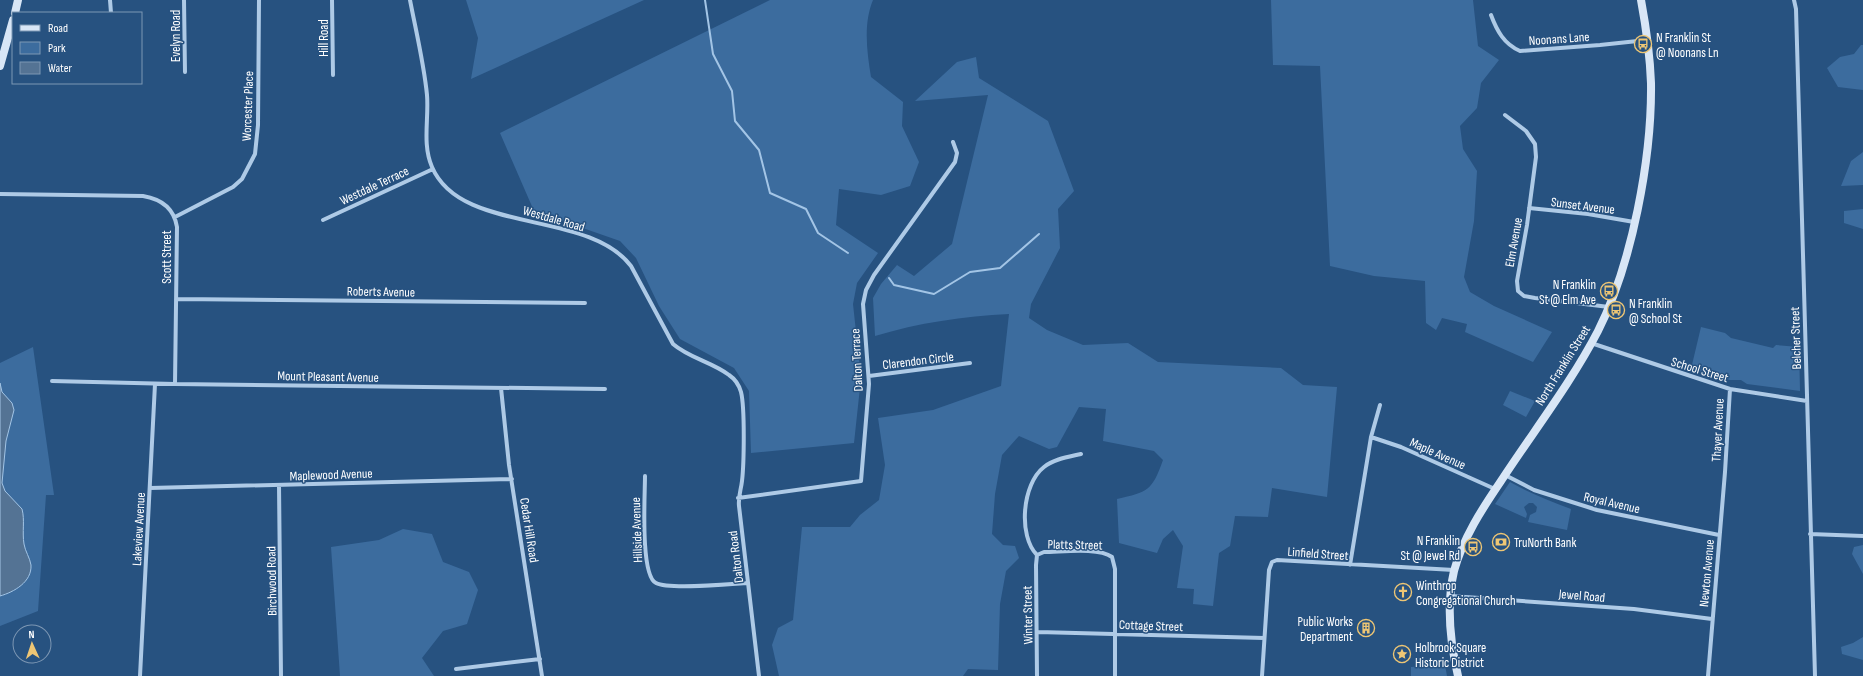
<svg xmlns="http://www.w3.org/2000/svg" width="1863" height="676" viewBox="0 0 1863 676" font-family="'Sofia Sans Condensed',sans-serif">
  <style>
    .green { fill: #3c6c9e }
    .water { fill: #547394; stroke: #a3c5e6 }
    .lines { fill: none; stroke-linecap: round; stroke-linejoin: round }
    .stream { stroke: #a3c5e6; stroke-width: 2 }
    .minor { stroke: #aecae6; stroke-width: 4 }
    .secondary { stroke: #d8e6f6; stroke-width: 8 }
    .labels { text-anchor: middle; stroke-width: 3; stroke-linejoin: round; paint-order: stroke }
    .street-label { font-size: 13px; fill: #fff; stroke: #275280 }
    .poi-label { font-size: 13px; fill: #fff; stroke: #275280; text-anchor: start }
  </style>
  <rect width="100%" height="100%" fill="#275280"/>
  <path class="green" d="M466,0h178l-173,79 7,-41z
    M770,0h103c-10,24 -6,52 -2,77l32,25 -1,24 17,36 -9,24 -29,9 -42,-6 -3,36 42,28 -21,30 -4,21 8,74 -7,65 -103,10 -2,-62 -15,-23 -54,-29 -21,-33 -23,-48 -16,-17 -86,-30 -34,-78z
    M1271,0h202l5,46 21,14 -18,23 -4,25 -17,18 3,23 14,22 -3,50 -10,56 6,15 24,14 58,26 -19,30 -68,-30 2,-8 -25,-6 -6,12 -10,-7 -1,-42 -51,-5 -44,-10 -10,-200 -47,-1z
    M1861,45h2v45l-25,-3 -11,-19 13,-11 14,-3z
    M976,57l3,21 69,43 26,70 -16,18 2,39 -29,56 -2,14 18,12 36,15 45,-2 30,19 123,6 22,17 34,2 -10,110 -55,-9 -4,29 -33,-1 -5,30 -11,7 -6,53 -20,-2 1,-15 -17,-1 6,-42 -10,-16 -10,9 -6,14 -38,-10 -2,-44c31,-7 35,-8 46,-39l-9,-9 -51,-10 3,-32 -27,-2 -22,40 -8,2 -30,-13 -17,19 -7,39 -3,40 11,11 12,1 4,12 -13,13 -6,33 -2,66 -30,-1 -5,7h-184l-7,-31 6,-17 15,-8 9,-93h48l10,-12 19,-15 6,-35 -7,-47 55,-8 68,-24 8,-72c-45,2 -91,9 -134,22l-2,-38 8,-14 16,-19 17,11 38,-32 36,-149 -73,6 42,-39z
    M1863,152v33l-22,1 10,-25z
    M1863,209v20l-19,-6v-12z
    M1701,327l24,6 6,5 42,10 3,-3 23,2 1,44 -53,-7 -6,-4h-11l-39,-11z
    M33,347l21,148h-8l-8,116 -38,15v-263z
    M1510,391l25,10 -9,16 -23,-12z
    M1510,482c19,11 40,19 61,27l-4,21 -39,-8 2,-7 6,-3 1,-5 -4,-4h-4l-5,4 3,7 -1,4 -31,-14z
    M403,529l29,5 11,28 26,10 9,18 -11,34 -24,7 -21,27 12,18h-94l-9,-129 48,-7z
    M1863,545v29l-11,-20 2,-7z
    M1863,637v23l-21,-6 -1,-7 12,-4z
    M1445,665l2,11h-36v-9z"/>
  <path class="water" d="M0,383l2,9 10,11 2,7 -8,31 -4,42 3,8 17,18c3,11 0,23 2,35 1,7 6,14 7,21 1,17 -17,27 -31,31z"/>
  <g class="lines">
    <path class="stream" d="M705,0l8,54 19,37 3,30 24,29 11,43 36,16 12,24 30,20
      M889,278l5,7 40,9 36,-22 30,-4 39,-34"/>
    <path class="minor" d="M110,0l1,13
      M184,0l1,72
      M332,0l1,75
      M410,0c6,31 14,64 17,95 2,24 -5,49 5,72 29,68 156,42 199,99l42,78c16,14 39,18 56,31 6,4 10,10 12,17 4,16 3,72 1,89 -1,9 -4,16 -3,25l20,170
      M1794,0l2,9 19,667
      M1491,15c6,16 13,29 29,36l80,-6 47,-5
      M1505,115l21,16 9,13 1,13 -9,68 -10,56 1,10 6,5 11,2 74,9
      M0,194l143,2c18,3 31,12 34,31l-2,157
      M1529,208l59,6 46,8
      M175,217l58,-30 9,-8 13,-25 3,-29 1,-125
      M323,220l110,-51
      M176,299l409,4
      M1591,343l139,46 77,12
      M869,376l101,-13
      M52,381l123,3 430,5
      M501,388l8,77 33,211
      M1371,437l30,10 94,42
      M1505,475l29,15 63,20 122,25
      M645,476c0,19 -5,99 11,107 13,7 74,1 92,0
      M279,485l2,191
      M150,488l362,-9
      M738,498l123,-17 8,-97 -6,-80 3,-14 8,-15 81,-113 2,-9 -4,-11
      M1810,534l53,2
      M1037,555l7,-3c18,0 54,-5 68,5l3,12v107
      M1037,555c-19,-19 -15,-71 7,-88 10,-8 24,-10 37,-13
      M1037,555l-1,10 1,111
      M1350,565l21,-128 9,-32
      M1451,596l183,13 78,10
      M1038,632l226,6
      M456,669l84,-10
      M140,676l15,-292
      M1262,676l7,-106 3,-8 5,-2 177,10
      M1708,676l17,-204 5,-83"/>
    <path class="secondary" d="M15,13l3,-13
      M0,66l13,-46
      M1458,676c-8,-34 -12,-70 -4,-105 9,-33 28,-62 47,-90 32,-49 70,-98 97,-150 34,-67 54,-173 53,-248 -1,-28 -5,-56 -10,-83"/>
  </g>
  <defs>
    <g id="bus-ring" transform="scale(0.9)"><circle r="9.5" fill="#275280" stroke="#eec674" stroke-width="1.5"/><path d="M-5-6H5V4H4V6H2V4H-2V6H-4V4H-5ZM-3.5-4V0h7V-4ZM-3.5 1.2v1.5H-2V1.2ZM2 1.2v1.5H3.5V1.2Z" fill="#eec674"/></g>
    <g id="bank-ring" transform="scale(0.9)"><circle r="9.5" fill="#275280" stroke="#eec674" stroke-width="1.5"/><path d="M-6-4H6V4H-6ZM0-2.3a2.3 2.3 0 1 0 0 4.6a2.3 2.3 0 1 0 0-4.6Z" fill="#eec674"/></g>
    <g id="church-ring" transform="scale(0.9)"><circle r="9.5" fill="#275280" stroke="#eec674" stroke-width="1.5"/><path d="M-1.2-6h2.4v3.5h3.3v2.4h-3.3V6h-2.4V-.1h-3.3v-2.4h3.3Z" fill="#eec674"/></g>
    <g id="building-ring" transform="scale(0.9)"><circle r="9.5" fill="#275280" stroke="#eec674" stroke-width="1.5"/><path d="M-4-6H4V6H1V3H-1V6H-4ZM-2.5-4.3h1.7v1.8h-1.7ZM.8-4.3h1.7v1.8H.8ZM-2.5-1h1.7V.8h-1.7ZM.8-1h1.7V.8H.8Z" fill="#eec674"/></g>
    <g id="sight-ring" transform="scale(0.9)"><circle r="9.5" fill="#275280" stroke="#eec674" stroke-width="1.5"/><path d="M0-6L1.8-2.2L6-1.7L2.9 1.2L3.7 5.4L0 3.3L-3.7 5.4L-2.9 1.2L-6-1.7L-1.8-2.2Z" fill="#eec674"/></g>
  </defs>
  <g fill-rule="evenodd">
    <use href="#bus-ring" x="1643" y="44"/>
    <use href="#bus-ring" x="1609" y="291"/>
    <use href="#bus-ring" x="1616" y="310"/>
    <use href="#bank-ring" x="1501" y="542"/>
    <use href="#bus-ring" x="1473" y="547"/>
    <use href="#church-ring" x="1403" y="592"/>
    <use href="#building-ring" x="1366" y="628"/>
    <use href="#sight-ring" x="1402" y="654"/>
  </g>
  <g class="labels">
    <g class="street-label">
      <text transform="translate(175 36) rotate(-90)" y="5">Evelyn Road</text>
      <text transform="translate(323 38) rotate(-90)" y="5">Hill Road</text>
      <text transform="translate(1559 38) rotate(-4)" y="5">Noonans Lane</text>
      <text transform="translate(247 106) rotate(-88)" y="5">Worcester Place</text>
      <text transform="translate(374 185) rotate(-25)" y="5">Westdale Terrace</text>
      <text transform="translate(1583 205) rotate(7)" y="5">Sunset Avenue</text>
      <text transform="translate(554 218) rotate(16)" y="5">Westdale Road</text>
      <text transform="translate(1513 242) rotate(-80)" y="5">Elm Avenue</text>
      <text transform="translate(166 257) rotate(-90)" y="5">Scott Street</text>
      <text transform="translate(381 291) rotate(1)" y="5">Roberts Avenue</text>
      <text transform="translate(1795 338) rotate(-92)" y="5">Belcher Street</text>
      <text transform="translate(856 360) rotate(-93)" y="5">Dalton Terrace</text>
      <text transform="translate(918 360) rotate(-7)" y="5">Clarendon Circle</text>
      <text transform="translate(1562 365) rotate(-58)" y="5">North Franklin Street</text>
      <text transform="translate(1700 369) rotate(17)" y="5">School Street</text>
      <text transform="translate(328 376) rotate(1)" y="5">Mount Pleasant Avenue</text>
      <text transform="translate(1717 430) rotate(-87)" y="5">Thayer Avenue</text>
      <text transform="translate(1438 453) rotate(24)" y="5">Maple Avenue</text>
      <text transform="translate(331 474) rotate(-2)" y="5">Maplewood Avenue</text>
      <text transform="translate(1612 502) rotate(13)" y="5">Royal Avenue</text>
      <text transform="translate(138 529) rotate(-87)" y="5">Lakeview Avenue</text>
      <text transform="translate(530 530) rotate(81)" y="5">Cedar Hill Road</text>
      <text transform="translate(636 530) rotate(-92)" y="5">Hillside Avenue</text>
      <text transform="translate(1075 544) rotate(1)" y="5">Platts Street</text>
      <text transform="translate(1318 553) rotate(4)" y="5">Linfield Street</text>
      <text transform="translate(735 557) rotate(-97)" y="5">Dalton Road</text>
      <text transform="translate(1706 573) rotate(-85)" y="5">Newton Avenue</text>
      <text transform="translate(271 581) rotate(-91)" y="5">Birchwood Road</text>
      <text transform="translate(1582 595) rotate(5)" y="5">Jewel Road</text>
      <text transform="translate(1027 615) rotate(-91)" y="5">Winter Street</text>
      <text transform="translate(1151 625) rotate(2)" y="5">Cottage Street</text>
    </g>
    <g class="poi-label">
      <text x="1656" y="42">N Franklin St<tspan x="1656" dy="15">@ Noonans Ln</tspan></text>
      <text x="1596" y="289" text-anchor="end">N Franklin<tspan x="1596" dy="15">St @ Elm Ave</tspan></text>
      <text x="1629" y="308">N Franklin<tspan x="1629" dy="15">@ School St</tspan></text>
      <text x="1460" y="545" text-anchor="end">N Franklin<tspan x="1460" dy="15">St @ Jewel Rd</tspan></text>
      <text x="1514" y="547">TruNorth Bank</text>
      <text x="1416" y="590">Winthrop<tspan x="1416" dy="15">Congregational Church</tspan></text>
      <text x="1353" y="626" text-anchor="end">Public Works<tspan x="1353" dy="15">Department</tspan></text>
      <text x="1415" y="652">Holbrook Square<tspan x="1415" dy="15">Historic District</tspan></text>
    </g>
  </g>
  <rect x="12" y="12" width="130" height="72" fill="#275280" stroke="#7d97b3"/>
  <rect x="20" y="25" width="20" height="6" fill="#d8e6f6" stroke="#7d97b3"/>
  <text x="48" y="32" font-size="12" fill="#ffffff">Road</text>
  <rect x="20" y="42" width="20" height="12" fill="#3c6c9e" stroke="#7d97b3"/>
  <text x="48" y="52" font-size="12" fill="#ffffff">Park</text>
  <rect x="20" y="62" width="20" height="12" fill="#547394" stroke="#7d97b3"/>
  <text x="48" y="72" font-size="12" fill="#ffffff">Water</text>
  <g transform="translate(32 644) rotate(357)"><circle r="19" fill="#275280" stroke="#7d97b3"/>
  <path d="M0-3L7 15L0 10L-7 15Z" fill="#eec674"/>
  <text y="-6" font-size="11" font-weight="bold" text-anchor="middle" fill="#ffffff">N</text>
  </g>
</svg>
